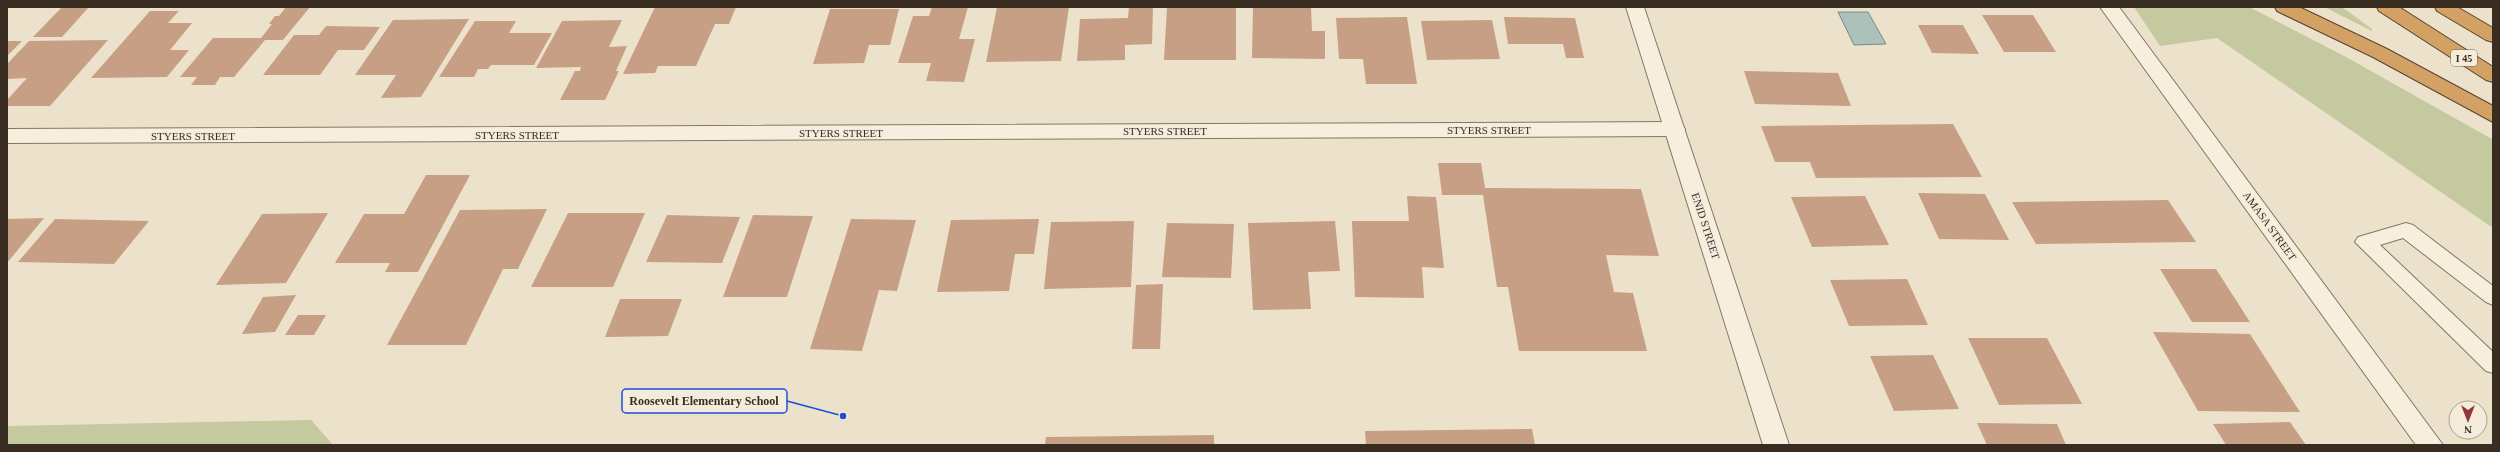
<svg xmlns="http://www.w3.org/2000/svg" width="2500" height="452" viewBox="0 0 2500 452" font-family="'Times New Roman',serif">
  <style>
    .green { fill: #c5c99f }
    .water { fill: #abc1ba; stroke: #728f87 }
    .building { fill: #c79f84 }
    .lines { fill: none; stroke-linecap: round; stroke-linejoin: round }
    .service-casing { stroke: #877560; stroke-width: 2 }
    .minor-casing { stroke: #877560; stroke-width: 2 }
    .tertiary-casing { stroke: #877560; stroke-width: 2 }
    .motorway-casing { stroke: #564334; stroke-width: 2 }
    .service { fill: #f7efde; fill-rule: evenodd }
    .minor { fill: #f7efde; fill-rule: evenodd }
    .tertiary { fill: #f7efde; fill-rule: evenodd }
    .motorway { fill: #d3a164; fill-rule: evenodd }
    .labels { text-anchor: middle; stroke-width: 3; stroke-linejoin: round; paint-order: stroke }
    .shield { fill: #f4ecda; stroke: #716659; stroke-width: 1 }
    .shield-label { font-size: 10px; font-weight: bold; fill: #392d22 }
    .street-label { font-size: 11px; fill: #392d22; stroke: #f4ecda }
    .leader { fill: none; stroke: #1d4ed8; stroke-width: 1.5 }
    .callout-dot { fill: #1d4ed8; stroke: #f4ecda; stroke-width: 1.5 }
    .callout { fill: #f4ecda; stroke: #1d4ed8; stroke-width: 1.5 }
    .callout-label { font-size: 12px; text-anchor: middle; font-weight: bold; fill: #392d22 }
  </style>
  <rect width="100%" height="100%" fill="#ece2cb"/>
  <path class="green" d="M2134,7h115l97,50 144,81 3,1v89l-276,-190 -57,8z
    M2324,7h18l30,22v2z
    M311,420l22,25h-326v-19z"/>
  <path class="water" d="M1838,12h30l18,32 -32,1z"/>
  <path class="building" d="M62,7h27l-27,30h-29z
    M286,7h24l-27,33h-18l-31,37h-14l-5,8h-24l6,-8h-17l33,-39h48l11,-14h-3l6,-8h4z
    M655,7h81l-7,17h-14l-19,42h-38l-3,7 -32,1z
    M932,7h36l-9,32h16l-11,43 -38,-1 5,-18h-33l15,-47h16z
    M997,7h72l-8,54 -75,1z
    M1129,7h24l-1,37 -27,1v15l-48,1 3,-42 48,-1z
    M1167,7h69v53h-72z
    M1253,7h58l1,24h13v28l-73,-1z
    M830,9h69l-9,36h-21l-5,18 -51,1z
    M150,11h29l-11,12h24l-22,27h19l-22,27 -76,1z
    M1982,15h51l23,37h-52z
    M1407,17l10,67h-51l-3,-25h-24l-3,-41z
    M1504,17l71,1 9,40h-18l-3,-14h-55z
    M469,19l-48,78 -40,1 15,-23h-41l38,-55z
    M622,20l-13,27 18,-1 -11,25h3l-14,29h-45l15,-29h5l1,-4 -45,1 26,-47z
    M1492,20l8,39 -73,1 -6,-39z
    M475,21h41l-7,12h43l-18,32h-43l-3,4h-10l-4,8h-35z
    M1918,25h45l16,29 -47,-1z
    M326,26l54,1 -16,23h-26l-18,25h-57l31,-40h25z
    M108,40l-58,66h-43v-6l20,-22 -20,1v-15l22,-23z
    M7,41h15l-15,15z
    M1744,71l94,2 13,33 -96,-2z
    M1953,124l29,53 -166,1 -6,-16h-35l-14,-36z
    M1438,163h43l4,25 156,1 18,67 -53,-1 8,37 19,1 14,58h-128l-11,-64h-11l-14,-92h-41z
    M426,175h44l-52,97h-33l5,-9h-55l29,-49h40z
    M1918,193l67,1 24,46 -70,-1z
    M1407,196l29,1 8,71 -22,-1 2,31 -69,-1 -3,-76h57z
    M1865,196l24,49 -77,2 -21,-50z
    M2168,200l28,42 -160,2 -24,-42z
    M547,209l-29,60h-15l-37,76h-79l73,-135z
    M328,213l-42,70 -70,2 46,-71z
    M568,213h77l-32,74h-82z
    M667,215l73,2 -18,46 -76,-1z
    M753,215l60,1 -26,81h-64z
    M44,218l-37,45v-44z
    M55,219l94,2 -35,43 -96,-2z
    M851,219l65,1 -19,71 -18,-1 -17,61 -52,-2z
    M1039,219l-5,35h-19l-6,37 -72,1 14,-72z
    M1134,221l-3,66 -87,2 7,-67z
    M1335,221l5,50 -32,1 3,37 -58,1 -5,-87z
    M1167,223l67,1 -3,54 -69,-1z
    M2160,269h56l34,53h-58z
    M1907,279l21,46 -79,1 -19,-46z
    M1163,284l-3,65h-28l4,-64z
    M296,295l-21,37 -33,2 21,-37z
    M620,299h62l-14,37 -63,1z
    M298,315h28l-12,20h-29z
    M2153,332l97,2 50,78 -102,-1z
    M1968,338h79l35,66 -83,1z
    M1933,355l26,54 -65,2 -24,-55z
    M2290,422l16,23h-80l-13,-21z
    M1977,423l80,1 9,21h-79z
    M1532,429l3,16h-169l-1,-14z
    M1214,435v10h-169l1,-8z"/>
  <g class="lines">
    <g class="service-casing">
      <path id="service" d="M2406,223l7,2 80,61v19l-7,-3 -83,-64 -23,7 113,107v21l-7,-2 -131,-129 3,-5z"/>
    </g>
    <g class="minor-casing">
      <path id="minor" d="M2100,7h19l324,438h-27z
        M1675,122l7,2 3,5 -3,5 -7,2 -1668,7v-14z"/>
    </g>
    <g class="tertiary-casing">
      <path id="tertiary" d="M1626,7h18l145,438h-26z"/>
    </g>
    <g class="motorway-casing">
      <path id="motorway" d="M2275,7h24l88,42 106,57v16l-120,-65 -96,-46z
        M2377,7h22l94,60v15l-7,-2 -107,-69z
        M2435,7h22l36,21v14l-7,-2 -49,-29z"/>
    </g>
    <use href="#service" class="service"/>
    <use href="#minor" class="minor"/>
    <use href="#tertiary" class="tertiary"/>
    <use href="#motorway" class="motorway"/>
  </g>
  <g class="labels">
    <rect class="shield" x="2451" y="50" width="26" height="16" rx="3"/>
    <g class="shield-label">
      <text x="2464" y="62">I 45</text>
    </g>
    <g class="street-label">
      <text x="1489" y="134">STYERS STREET</text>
      <text x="1165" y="135">STYERS STREET</text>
      <text x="841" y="137">STYERS STREET</text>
      <text x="517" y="139">STYERS STREET</text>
      <text x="193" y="140">STYERS STREET</text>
      <text transform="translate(1706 226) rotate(72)" y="4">ENID STREET</text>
      <text transform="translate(2270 226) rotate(54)" y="4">AMASA STREET</text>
    </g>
  </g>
  <path class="leader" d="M843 416L787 401"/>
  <circle class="callout-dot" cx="843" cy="416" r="4"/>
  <rect class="callout" x="622" y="389" width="165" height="24" rx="4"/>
  <g class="callout-label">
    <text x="704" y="405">Roosevelt Elementary School</text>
  </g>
  <rect width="2500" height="452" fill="none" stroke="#392d22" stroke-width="16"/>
  <g transform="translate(2468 420) rotate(180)"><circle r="19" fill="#f4ecda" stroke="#a9a090"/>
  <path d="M0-3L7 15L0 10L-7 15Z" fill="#923536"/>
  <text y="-6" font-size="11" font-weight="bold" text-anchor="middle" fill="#392d22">N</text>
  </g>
</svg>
